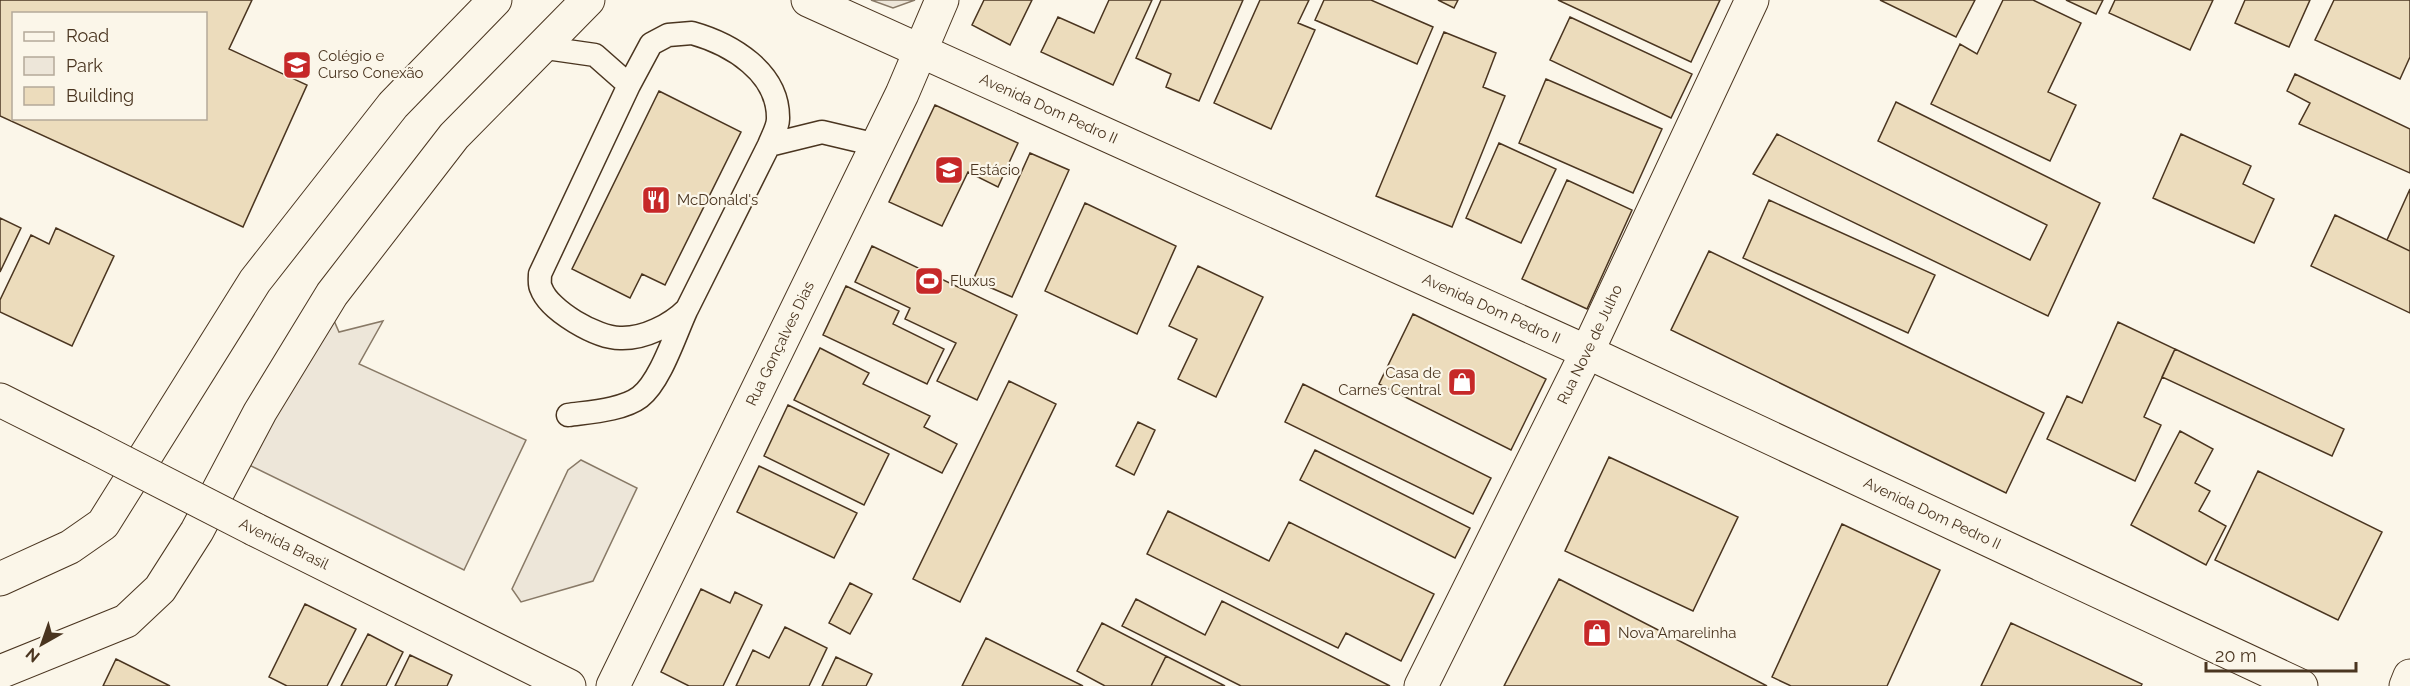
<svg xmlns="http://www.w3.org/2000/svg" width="2410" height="686" viewBox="0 0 2410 686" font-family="Raleway,sans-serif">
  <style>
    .green { fill: #ede6d9; stroke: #887966; stroke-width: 1.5 }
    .building { fill: #ecdcbc; stroke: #4a3520; stroke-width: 1.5; fill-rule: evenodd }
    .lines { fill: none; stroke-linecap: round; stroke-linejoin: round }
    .service-casing { stroke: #4a3520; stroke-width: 25 }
    .minor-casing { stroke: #4a3520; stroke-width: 35 }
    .tertiary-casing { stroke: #4a3520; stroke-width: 35 }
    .primary-casing { stroke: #4a3520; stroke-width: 35 }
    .service { stroke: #fbf6e9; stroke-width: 22 }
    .minor { stroke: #fbf6e9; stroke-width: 33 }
    .tertiary { stroke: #fbf6e9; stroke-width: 33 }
    .primary { stroke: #fbf6e9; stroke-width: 33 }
    .minor-bridge-casing { stroke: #4a3520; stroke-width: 35; stroke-linecap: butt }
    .minor-bridge { stroke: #fbf6e9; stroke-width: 33 }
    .labels { text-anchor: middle; stroke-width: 4.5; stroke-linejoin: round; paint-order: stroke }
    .poi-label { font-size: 15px; fill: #4a3520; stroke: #fbf6e9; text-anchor: start }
    .street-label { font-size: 15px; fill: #4a3520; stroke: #fbf6e9 }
  </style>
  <rect width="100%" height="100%" fill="#fbf6e9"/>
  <path class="green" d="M871,0h44l-22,8z
    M332,316l7,16 44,-11 -24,43 167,76 -62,130 -219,-107z
    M581,460l56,28 -44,93 -72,21 -9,-13 56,-119z"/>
  <path class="building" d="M0,0h252l-23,49 78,36 -64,142 -243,-111zM14,14h192v104h-192z
    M984,0h48l-22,45 -38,-20z
    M1109,0h43l-39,85 -72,-33 17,-35 36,16z
    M1161,0h82l-44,101 -33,-14 5,-13 -35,-16z
    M1260,0h49l-11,23 17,7 -44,99 -57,-26z
    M1324,0h47l62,27 -16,37 -102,-44z
    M1438,0h20l-4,8z
    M1558,0h162l-29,62z
    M1880,0h95l-19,37z
    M2003,0h30l48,23 -33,69 28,13 -26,56 -119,-57 29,-60 17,10z
    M2066,0h37l-7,14z
    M2115,0h98l-23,50 -81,-37z
    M2245,0h65l-21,47 -54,-24z
    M2334,0h76v57l-10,22 -85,-39z
    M1570,17l122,57 -21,44 -121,-58z
    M1444,32l52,21 -13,34 22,9 -53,131 -76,-31z
    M2295,74l115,55v44l-111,-49 11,-21 -23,-12z
    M1546,79l116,50 -29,64 -114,-50z
    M659,91l82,41 -76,153 -23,-11 -12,24 -58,-29z
    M1896,102l204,101 -52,113 -295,-142 24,-40 253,126 17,-35 -169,-84z
    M935,105l83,38 -20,44 -30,-15 -26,54 -53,-24z
    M2181,134l70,32 -8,18 31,15 -20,44 -101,-45z
    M1499,143l57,26 -35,74 -55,-25z
    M1030,153l39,17 -57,127 -39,-17z
    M1567,180l65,30 -45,99 -65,-30z
    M2410,189v62l-23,-11z
    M1769,200l166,75 -27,58 -165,-75z
    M1085,203l91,43 -39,88 -92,-43z
    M2335,215l75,36v62l-99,-47z
    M0,218l21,10 -21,44z
    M56,228l58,28 -42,90 -72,-34v-12l31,-65 18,9z
    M872,246l145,69 -40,85 -40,-19 19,-38 -51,-24 5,-11 -55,-26z
    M1709,251l335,162 -38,80 -335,-163z
    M1198,266l65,31 -47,100 -38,-18 19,-40 -28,-13z
    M846,286l53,25 -6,13 51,25 -17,35 -104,-49z
    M1413,314l133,65 -35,71 -132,-66z
    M2118,322l57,27 -31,68 17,8 -26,56 -88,-42 20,-43 15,7z
    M820,348l49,25 -6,11 67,32 -6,11 33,17 -15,29 -148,-73z
    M2175,349l169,80 -12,27 -170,-79z
    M1009,381l47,23 -96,198 -47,-23z
    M1303,384l188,94 -18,36 -188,-92z
    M788,405l101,49 -25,51 -100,-49z
    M1138,422l17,8 -21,45 -18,-9z
    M2180,431l33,18 -18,34 15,8 -11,20 27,15 -20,39 -75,-40z
    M1315,450l155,78 -15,30 -155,-78z
    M1609,457l129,60 -45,94 -128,-60z
    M759,466l98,47 -23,45 -97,-46z
    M2258,471l124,61 -44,88 -123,-60z
    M1168,511l101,50 20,-39 145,72 -33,67 -55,-28 -8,15 -191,-94z
    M1842,524l98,46 -53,116h-96l-19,-9z
    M1559,579l208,107h-263z
    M850,583l22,11 -22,40 -21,-11z
    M701,589l29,14 5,-11 27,13 -39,81h-34l-28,-14z
    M1136,599l69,36 17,-34 168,85h-149l-119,-60z
    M305,604l51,25 -29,57h-40l-18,-9z
    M1102,623l64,33 -15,30h-46l-28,-15z
    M2011,623l131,61 -1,2h-160z
    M785,627l42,21 -18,38h-73l17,-36 16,8z
    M368,634l35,18 -17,34h-45z
    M986,638l97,48h-121z
    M410,655l42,20 -5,11h-52z
    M1166,656l59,30h-74z
    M836,657l36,17 -6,12h-44z
    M116,659l54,27h-67z"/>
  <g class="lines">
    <g class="service-casing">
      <path id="service" d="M692,33c39,11 87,39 86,86 0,8 -6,18 -9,26l-82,164c-16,16 -43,30 -67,29 -23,0 -71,-27 -79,-50 -2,-3 -1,-10 -1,-14l89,-189 22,-41 17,-9z
        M539,47l56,8 34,30
        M769,145l53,-13 55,13
        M568,415c21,-3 55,-5 72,-18 20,-15 35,-62 46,-86"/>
    </g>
    <g class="minor-casing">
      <g id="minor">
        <path id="s1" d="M808,0l779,352 714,334"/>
        <path d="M0,400l90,45"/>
        <path d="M254,529l315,157"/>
        <path id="s2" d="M613,686l289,-592 40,-94"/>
        <path d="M2406,686l4,-10"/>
      </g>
    </g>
    <g class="tertiary-casing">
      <g id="tertiary">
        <path id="s3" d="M1421,686l166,-334 165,-352"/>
      </g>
    </g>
    <g class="primary-casing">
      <path id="primary" d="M0,579l70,-32 33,-23 152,-243 138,-176 102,-105
        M0,672l126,-51 34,-32 37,-58 63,-119 72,-118 122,-158 134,-136"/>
    </g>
    <use href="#service" class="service"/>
    <use href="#minor" class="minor"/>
    <use href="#tertiary" class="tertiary"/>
    <use href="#primary" class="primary"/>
    <g class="minor-bridge-casing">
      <path id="minor-bridge" d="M90,445l164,84"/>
    </g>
    <use href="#minor-bridge" class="minor-bridge"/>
  </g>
  <defs>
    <g id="school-square" transform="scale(1.5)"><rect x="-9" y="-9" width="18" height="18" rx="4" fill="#c62828" stroke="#fbf6e9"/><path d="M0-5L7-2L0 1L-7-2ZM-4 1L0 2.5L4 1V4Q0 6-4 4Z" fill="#fff"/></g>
    <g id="university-square" transform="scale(1.5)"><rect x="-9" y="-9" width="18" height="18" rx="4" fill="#c62828" stroke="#fbf6e9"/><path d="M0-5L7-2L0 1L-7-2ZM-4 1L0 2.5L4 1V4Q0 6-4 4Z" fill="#fff"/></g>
    <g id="restaurant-square" transform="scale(1.5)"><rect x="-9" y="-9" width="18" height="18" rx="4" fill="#c62828" stroke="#fbf6e9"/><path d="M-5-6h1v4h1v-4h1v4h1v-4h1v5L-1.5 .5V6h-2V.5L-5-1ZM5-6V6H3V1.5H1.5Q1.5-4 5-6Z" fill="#fff"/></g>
    <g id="stadium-square" transform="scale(1.5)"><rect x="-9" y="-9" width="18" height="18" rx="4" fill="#c62828" stroke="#fbf6e9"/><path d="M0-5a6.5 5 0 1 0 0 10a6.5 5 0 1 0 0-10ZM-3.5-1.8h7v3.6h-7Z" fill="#fff"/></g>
    <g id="shop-square" transform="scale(1.5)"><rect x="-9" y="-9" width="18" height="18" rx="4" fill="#c62828" stroke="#fbf6e9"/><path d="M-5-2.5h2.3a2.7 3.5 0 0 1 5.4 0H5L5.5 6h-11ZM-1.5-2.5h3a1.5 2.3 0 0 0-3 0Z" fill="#fff"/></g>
  </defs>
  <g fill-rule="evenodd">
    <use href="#school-square" x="297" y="65"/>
    <use href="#university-square" x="949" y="170"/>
    <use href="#restaurant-square" x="656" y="200"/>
    <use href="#stadium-square" x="929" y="281"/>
    <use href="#shop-square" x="1462" y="382"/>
    <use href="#shop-square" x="1597" y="633"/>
  </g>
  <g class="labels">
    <g class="poi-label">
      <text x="318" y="61">Colégio e<tspan x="318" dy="17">Curso Conexão</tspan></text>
      <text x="970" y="175">Estácio</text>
      <text x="677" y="205">McDonald's</text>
      <text x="950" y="286">Fluxus</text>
      <text x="1441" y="378" text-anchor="end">Casa de<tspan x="1441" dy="17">Carnes Central</tspan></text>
      <text x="1618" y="638">Nova Amarelinha</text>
    </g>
    <g class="street-label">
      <text dy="5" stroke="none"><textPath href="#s1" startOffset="264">Avenida Dom Pedro II</textPath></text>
      <text dy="5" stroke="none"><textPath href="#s1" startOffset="750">Avenida Dom Pedro II</textPath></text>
      <text dy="5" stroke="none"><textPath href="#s2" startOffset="381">Rua Gonçalves Dias</textPath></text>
      <text dy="5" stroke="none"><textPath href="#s3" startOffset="381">Rua Nove de Julho</textPath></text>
      <text dy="5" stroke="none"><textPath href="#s1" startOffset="1236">Avenida Dom Pedro II</textPath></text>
      <text transform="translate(284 544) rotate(26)" y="5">Avenida Brasil</text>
    </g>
  </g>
  <rect x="12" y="12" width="195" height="108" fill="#fbf6e9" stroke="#b4a999" stroke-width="1.5"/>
  <rect x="24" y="32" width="30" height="9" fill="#fbf6e9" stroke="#b4a999" stroke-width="1.5"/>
  <text x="66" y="42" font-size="18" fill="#4a3520">Road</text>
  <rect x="24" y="57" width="30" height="18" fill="#ede6d9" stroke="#b4a999" stroke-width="1.5"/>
  <text x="66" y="72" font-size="18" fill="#4a3520">Park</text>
  <rect x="24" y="87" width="30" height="18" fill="#ecdcbc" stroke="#b4a999" stroke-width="1.5"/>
  <text x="66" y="102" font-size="18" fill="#4a3520">Building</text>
  <g transform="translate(42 644) rotate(220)" stroke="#fbf6e9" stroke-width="4.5" paint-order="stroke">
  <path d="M0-4.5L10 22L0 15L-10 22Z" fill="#4a3520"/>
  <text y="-9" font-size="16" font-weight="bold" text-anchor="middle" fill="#4a3520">N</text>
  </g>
  <path d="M2206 662v9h150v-9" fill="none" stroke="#4a3520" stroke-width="3"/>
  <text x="2215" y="662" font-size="18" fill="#4a3520" stroke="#fbf6e9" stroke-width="4.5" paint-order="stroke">20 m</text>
</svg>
